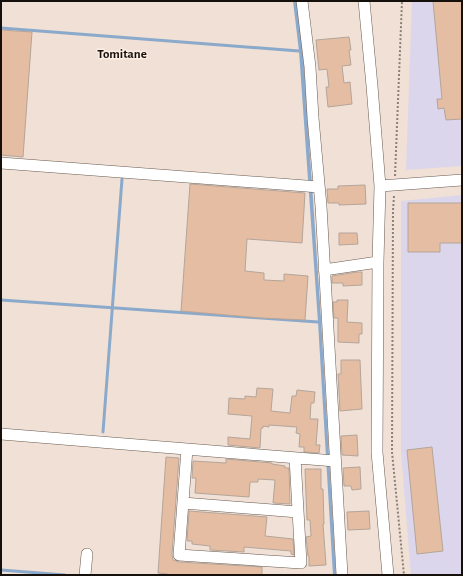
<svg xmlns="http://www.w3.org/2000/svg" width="463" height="576" viewBox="0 0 463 576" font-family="'Alegreya Sans',sans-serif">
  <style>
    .industrial { fill: #dbd6eb }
    .water { fill: #8ba9cb }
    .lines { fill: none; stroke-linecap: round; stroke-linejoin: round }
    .stream { stroke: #8ba9cb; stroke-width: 3 }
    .building { fill: #e5bda2; stroke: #b4a59a }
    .minor-casing { stroke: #695b51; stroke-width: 12 }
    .path { stroke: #8b8078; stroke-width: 2; stroke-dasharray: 2 2; stroke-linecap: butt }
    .minor { stroke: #fff; stroke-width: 11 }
    .labels { text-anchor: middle; stroke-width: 3; stroke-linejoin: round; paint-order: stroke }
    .neighbourhood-label { font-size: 13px; font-weight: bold; fill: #16100d; stroke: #feede2 }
  </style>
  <rect width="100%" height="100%" fill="#f0e0d5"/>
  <path class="industrial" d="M412,1h50v165l-56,4z
    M462,195v380h-51l-10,-123v-251z"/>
  <path class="water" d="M293,1h4l6,50 18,267 15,257h-3l-15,-253 -19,-271z"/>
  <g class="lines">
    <path class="stream" d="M1,28l298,23
      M1,300l317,22
      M103,432l19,-253
      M1,570l64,5"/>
  </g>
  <path class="building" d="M433,1h29v118l-16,1 -2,-12 -6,1 -1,-10h5z
    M1,30l31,2 -9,125 -22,-2z
    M349,37l2,13h-2l2,15 -9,1 2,17 6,-1 2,22 -24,3 -2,-20h3l-2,-18 -8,1 -3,-30z
    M190,184l115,9 -3,50 -55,-4 -2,32 19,2v7l20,1v-7l24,2 -3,44 -44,-2 -80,-7z
    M365,185l1,19 -27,1v-2h-11l-1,-14h11v-3z
    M408,203h54v40h-22v9h-32z
    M339,233h18l1,11 -19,1z
    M357,272h5v13l-19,1v-3h-11v-7z
    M337,300h11l-1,22 15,1v11h-3v9l-21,-1v-24h-4l-1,-16h4z
    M341,360h19l2,49 -22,2 -2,-37h3z
    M257,388l16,1 -2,22 19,2 2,-17h4l1,-6 18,2 -1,11h-3l-1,16h8l-2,26h4l-1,8 -15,-1v-5h-5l1,-13 -4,-1 1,-6 -28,-2v2l-6,-1v2h-2l-1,20 -32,-3v-8l22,2 2,-23 -24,-2 1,-16 16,1v-3l11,1z
    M357,435l1,21 -16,-1 -1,-19z
    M432,447l11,104 -26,3 -10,-104z
    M166,457l13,1 -7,96 1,6 6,2 83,5v8h-94v-1l-10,-1z
    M226,459l46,4v1l13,2v2h4l1,36 -17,-1 2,-23 -17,-1v3h-8l-1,15 -54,-4 1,-15h-4l1,-17 33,2z
    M360,467l1,22 -9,1 -1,-4h-7l-1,-18z
    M305,469h16v20h2l1,35h-1l3,41 -17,1v-10h-1l-2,-19 5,-1 -1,-16h-3z
    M189,511l78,6 -2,19 28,3 1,16 -3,-1v-3l-47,-4v5l-34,-2v-4l-18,-2v-3h-5z
    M369,511l1,18 -22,1 -1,-18z"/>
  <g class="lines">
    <g class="minor-casing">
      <path id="minor" d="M302,1l8,66 3,51 8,88 21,369
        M364,1l8,85 8,100 -2,76 -1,190 11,123
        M1,163l318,24
        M380,186l82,-6
        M324,270l54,-8
        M1,434l334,27
        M187,449l-8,106 122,8 -6,-105
        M183,503l115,9
        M85,575l2,-21"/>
    </g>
    <path class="path" d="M395,176l7,-175
      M394,196l-1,14 -1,242 12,123"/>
    <use href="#minor" class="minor"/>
  </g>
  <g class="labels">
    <g class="neighbourhood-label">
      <text x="122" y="58">Tomitane</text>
    </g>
  </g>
  <rect width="463" height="576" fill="none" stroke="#16100d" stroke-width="4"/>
</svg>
